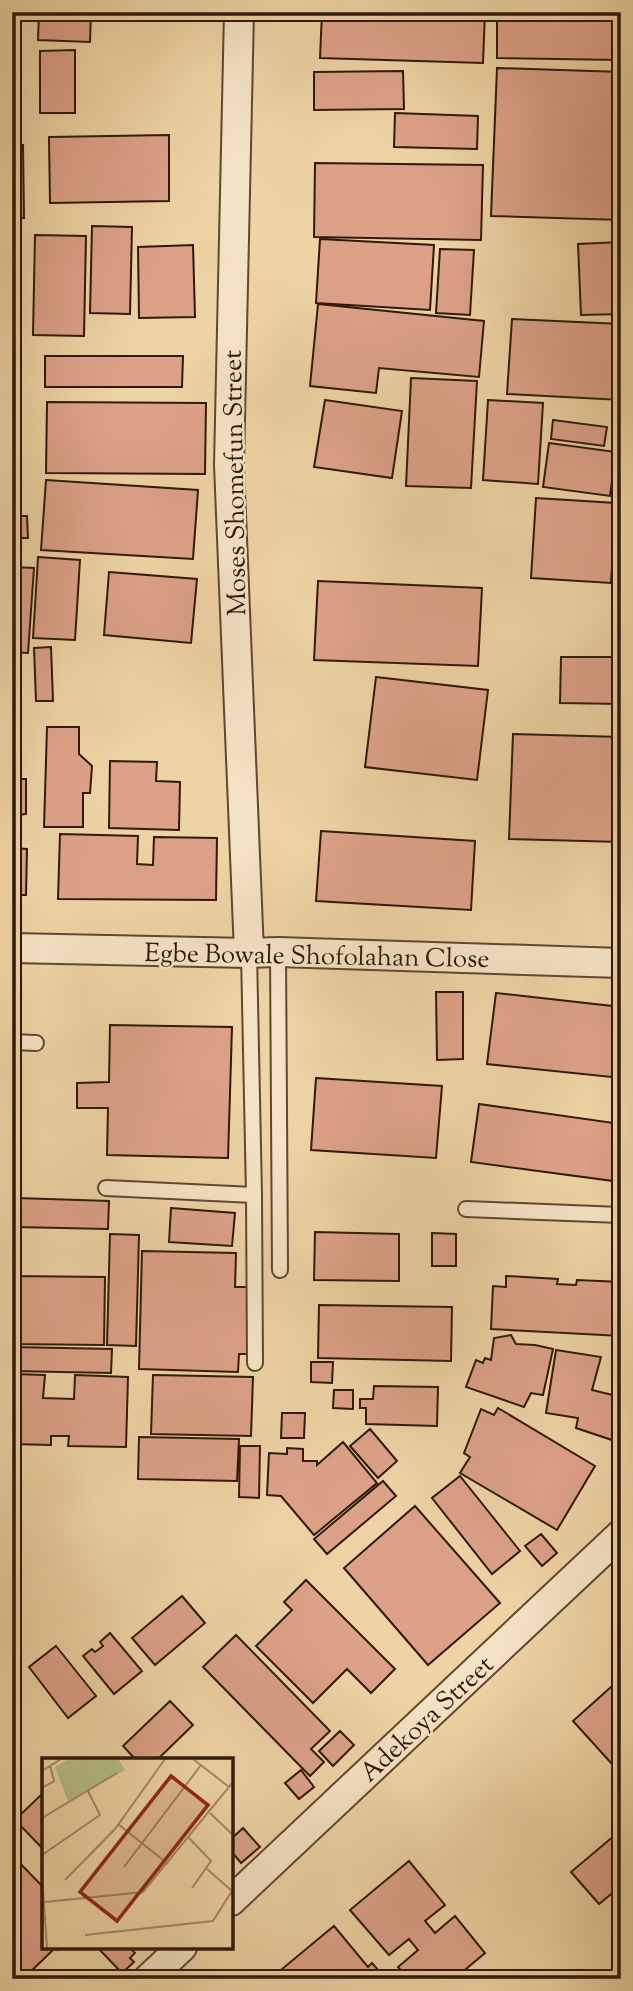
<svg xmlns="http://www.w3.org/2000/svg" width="633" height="1991" viewBox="0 0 633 1991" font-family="'Sorts Mill Goudy',serif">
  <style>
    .building { fill: #dda188; stroke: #2f1909; stroke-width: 2 }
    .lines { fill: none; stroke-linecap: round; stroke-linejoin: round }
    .lane-casing { stroke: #5f4830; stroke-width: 18 }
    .street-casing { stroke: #5f4830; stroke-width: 32 }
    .lane { stroke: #f4e2c4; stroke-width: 14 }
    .street { stroke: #f4e2c4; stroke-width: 28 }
    .labels { text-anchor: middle; stroke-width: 5; stroke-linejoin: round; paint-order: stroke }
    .street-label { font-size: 26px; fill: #2f1909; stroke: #f4e2c4 }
    .inset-road { fill: none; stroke: #a28966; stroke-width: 2 }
    .view { fill: #8f2418; fill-opacity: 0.15; stroke: #8f2418; stroke-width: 3.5 }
    .inset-edge { fill: none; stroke: #2f1909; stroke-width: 3.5 }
  </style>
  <rect width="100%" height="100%" fill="#eed3a4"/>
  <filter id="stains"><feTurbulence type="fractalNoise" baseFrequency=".00286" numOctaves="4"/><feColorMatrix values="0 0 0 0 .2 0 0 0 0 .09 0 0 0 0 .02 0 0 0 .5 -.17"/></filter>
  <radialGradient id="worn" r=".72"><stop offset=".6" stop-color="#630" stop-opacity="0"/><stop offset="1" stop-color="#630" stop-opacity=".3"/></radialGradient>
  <path class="building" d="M12,12h7l-1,22h-6z
    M39,12h52l-1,30 -52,-2z
    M322,12h163l-2,51 -163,-5z
    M497,12h124v48l-124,-2z
    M75,50v63h-35v-62z
    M12,56l9,1 -3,67h-6z
    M497,68l124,4v148l-130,-4z
    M403,71l1,38 -90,1v-38z
    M395,113l83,3 -1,33 -83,-2z
    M169,135v66l-119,2 -1,-66z
    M12,145h11l1,73h-12z
    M315,163l168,2 -2,75 -167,-3z
    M92,226l40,1 -2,87 -40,-1z
    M35,235l51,1 -2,100 -51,-1z
    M320,239l114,6 -4,65 -114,-7z
    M621,242v72l-40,1 -3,-71z
    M193,245l2,72 -56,1 -1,-71z
    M440,249l34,1 -4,65 -34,-2z
    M318,304l166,17 -5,56 -100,-9 -3,25 -66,-7z
    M512,319l109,5v76l-114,-6z
    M45,356h138l-1,31h-137z
    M411,378l66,3 -6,107 -65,-2z
    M325,400l77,11 -10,67 -78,-11z
    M488,400l55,3 -5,81 -55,-4z
    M47,402l159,1 -1,71 -159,-1z
    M553,420l54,7 -3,19 -53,-7z
    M549,443l67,9 -6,44 -67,-9z
    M46,480l152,10 -5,69 -152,-9z
    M536,498l80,5 -5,80 -80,-5z
    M12,516h15l1,22h-16z
    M38,557l42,3 -5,80 -42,-2z
    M12,567l22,1 -6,85 -16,-1z
    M109,572l88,7 -6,64 -87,-8z
    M318,581l164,7 -4,78 -164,-6z
    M51,647l2,54h-17l-2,-53z
    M561,657h60v47l-61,-1z
    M376,677l112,13 -11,90 -112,-13z
    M47,727h32v27l13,12 -2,27h-7v34h-39z
    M513,734l108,3v105l-112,-3z
    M110,761l47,1 -1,19 24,1 -1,48 -70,-2z
    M12,779h14v35l-14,2z
    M321,831l154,10 -4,69 -155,-9z
    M60,834l78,2 -1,28 16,1 1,-28 63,1 -1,62 -158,-1z
    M12,848l15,1 -1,46h-14z
    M436,992h27v67l-26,1z
    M496,993l125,14v71l-134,-14z
    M110,1025l122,2 -4,131 -121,-3 1,-47h-31v-25l32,-1z
    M316,1078l126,8 -6,72 -125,-8z
    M479,1104l142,20v58l-150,-20z
    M17,1198l92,3 -1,28 -92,-2z
    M171,1208l64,5 -3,33 -63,-4z
    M315,1232l84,2v47l-85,-1z
    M432,1233l24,1v32h-24z
    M110,1234l29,1 -3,111 -29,-1z
    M142,1251l94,2 -1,34h15l-3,67h-8l-1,18 -99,-3z
    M12,1276l93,1 -1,68 -92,-1z
    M506,1276l52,3 -1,5 19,1 1,-5 44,2v54l-130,-7 2,-43 13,1z
    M319,1305l133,2 -1,54 -133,-3z
    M511,1335l5,9 19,1 18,4 -10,46 -12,-2 -7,14 -58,-20 10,-27 7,3 2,-5 6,2 3,-22z
    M12,1347l100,2 -1,24 -99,-2z
    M556,1350l45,7 -9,33 29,7v46l-45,-15 2,-10 -32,-5z
    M311,1362h22l-1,21 -21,-1z
    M12,1374l33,1 -2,23 31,1 1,-24 53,2 -2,70 -58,-1 1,-10h-18v9l-39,-1z
    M153,1375l100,2 -2,59 -100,-2z
    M374,1386l64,1 -1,39 -71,-2v-16h-6v-9h13z
    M334,1390h19v19l-20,-1z
    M498,1408l97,58 -38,64 -97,-57 10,-16 -6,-4 17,-44 13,6z
    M282,1413h23l-1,25h-23z
    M370,1429l27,32 -19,17 -28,-32z
    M139,1437l100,2 -2,42 -99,-2z
    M343,1442l34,41 -63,52 -33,-39 -14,-1 2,-42 18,1v-6l16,1v12h14v4z
    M240,1446h20l-1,52 -20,-1z
    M460,1476l60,75 -28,23 -60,-76z
    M383,1481l13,15 -69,58 -13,-15z
    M415,1506l85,97 -72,62 -84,-97z
    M541,1534l16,19 -15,13 -17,-20z
    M306,1580l89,89 -24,24 -24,-24 -34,34 -57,-57 36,-36 -8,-8z
    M182,1596l23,27 -50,42 -23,-27z
    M110,1633l32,38 -28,23 -31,-38 9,-7 3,3 8,-6 -3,-4z
    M236,1635l94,96 -19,18 13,13 -14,14 -107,-109z
    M56,1646l40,50 -28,22 -39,-51z
    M621,1678v96l-48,-53z
    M170,1701l23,24 -36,35h-21l-13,-14z
    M340,1731l14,14 -21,21 -14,-15z
    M301,1770l13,17 -15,12 -14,-16z
    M44,1792v58l-29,-30z
    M243,1828l17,19 -19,16 -10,-12v-12z
    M621,1830v56l-22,18 -28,-32z
    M12,1855l32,33v59h17l-3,3 -2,-3 -31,30 -13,-14z
    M409,1861l36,44 -20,16 10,12 20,-17 30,37 -31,26h-46l-10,-12 20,-17 -9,-11 -20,16 -39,-45z
    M334,1926l34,41 4,-4 14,16h-95l-9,-10z
    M97,1947h32l6,6 -5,5 4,4 -12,11z"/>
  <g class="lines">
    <g class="lane-casing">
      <path id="lane" d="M278,952l2,318
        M249,953l5,242 1,168
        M12,1042l24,1
        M106,1188l148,7
        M466,1209l155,6"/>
    </g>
    <g class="street-casing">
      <path id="street" d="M239,12l-10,453 20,488
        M12,948l237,5 29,-1 343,11
        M231,1901l390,-367
        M148,1979l34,-32"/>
    </g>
    <use href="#lane" class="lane"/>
    <use href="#street" class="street"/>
  </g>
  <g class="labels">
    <g class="street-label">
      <text transform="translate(234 483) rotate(-91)" y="9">Moses Shomefun Street</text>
      <text transform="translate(317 955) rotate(1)" y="9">Egbe Bowale Shofolahan Close</text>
      <text transform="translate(426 1718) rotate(-43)" y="9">Adekoya Street</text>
    </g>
  </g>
  <g transform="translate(42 1758)">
    <rect width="191" height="191" fill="#eed3a4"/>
    <path d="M27,1h49l7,11 -57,31 -13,-34z" fill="#b6bd88"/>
    <path class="inset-road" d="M151,1l36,28M0,13l19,-12M0,30l12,-7 -4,-16M168,55l23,22M0,60l75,-45M76,66l50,40M147,80l22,23 -19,27M0,97l58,-40 -12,-24M82,109l77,-102M0,117l5,73M23,122l50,-51 50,-70M3,144l98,-10 90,-110M43,177l128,-14 19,-30 -25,-22"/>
    <path class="view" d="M129,18l37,29 -91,116 -37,-29z"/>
    <rect width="191" height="191" class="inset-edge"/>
  </g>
  <rect width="633" height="1991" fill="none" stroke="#eed3a4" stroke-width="42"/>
  <rect x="14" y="14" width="605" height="1963" fill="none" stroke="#2f1909" stroke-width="3.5"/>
  <rect x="21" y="21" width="591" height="1949" fill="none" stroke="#2f1909" stroke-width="2"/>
  <rect width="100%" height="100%" filter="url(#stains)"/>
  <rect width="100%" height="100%" fill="url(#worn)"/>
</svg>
